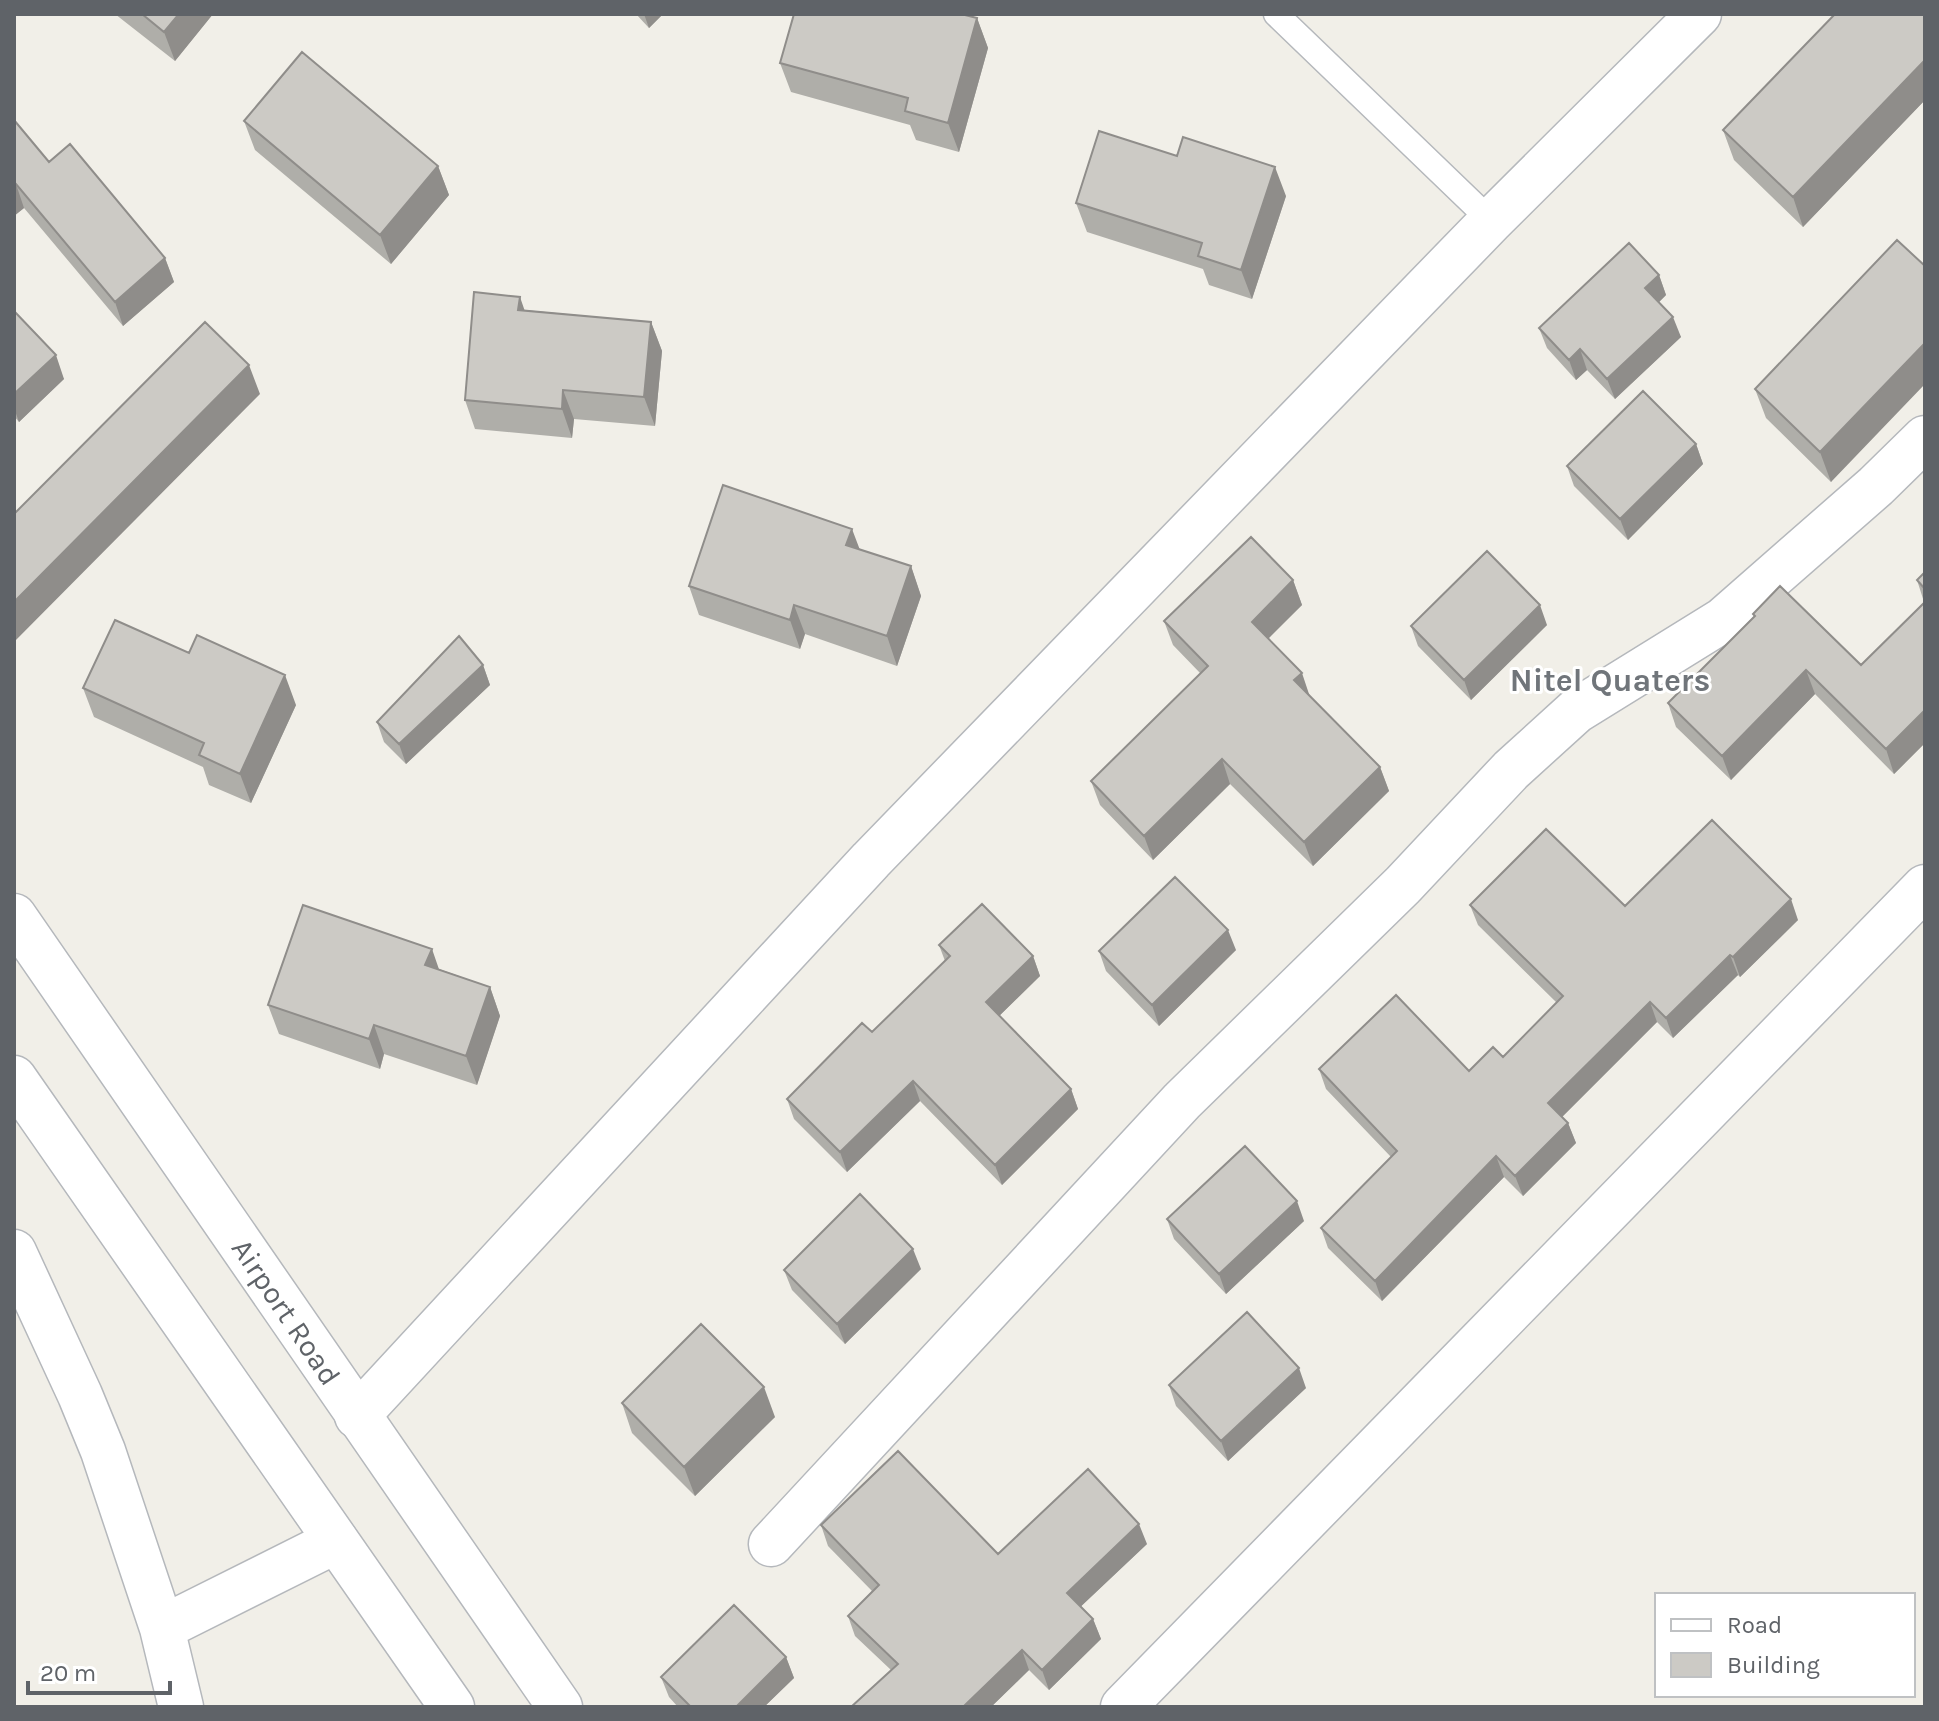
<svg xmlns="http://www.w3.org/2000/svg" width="1939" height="1721" viewBox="0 0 1939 1721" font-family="Karla,sans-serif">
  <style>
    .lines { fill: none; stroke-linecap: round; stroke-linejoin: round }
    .service-casing { stroke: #b5b8bc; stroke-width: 27 }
    .minor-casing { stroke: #b5b8bc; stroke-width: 47 }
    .tertiary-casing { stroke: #b5b8bc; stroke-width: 47 }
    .service { stroke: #fff; stroke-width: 24 }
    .minor { stroke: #fff; stroke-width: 44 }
    .tertiary { stroke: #fff; stroke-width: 44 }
    .wall { fill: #afaea9 }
    .shaded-wall { fill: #8f8d8a }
    .building { fill: #cccac5; stroke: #8f8d8a; stroke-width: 2 }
    .labels { text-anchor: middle; stroke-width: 6; stroke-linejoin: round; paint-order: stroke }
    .street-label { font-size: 30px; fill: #5f6368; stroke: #fff }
    .neighbourhood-label { font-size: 32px; font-weight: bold; fill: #70757a; stroke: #fff }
  </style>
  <rect width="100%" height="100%" fill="#f1efe8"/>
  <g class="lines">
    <g class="service-casing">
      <path id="service" d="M1276,14l215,207"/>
    </g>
    <g class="minor-casing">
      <path id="minor" d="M14,1252l66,143 23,56 59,177 19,79
        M357,1416l514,-556 620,-639 208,-207
        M771,1544l411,-443 221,-216 108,-115 65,-59 147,-91 153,-134 49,-48
        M162,1628l174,-87
        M1123,1707l802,-820"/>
    </g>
    <g class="tertiary-casing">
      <path id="tertiary" d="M14,916l546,791
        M14,1078l438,629"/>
    </g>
    <use href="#service" class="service"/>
    <use href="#minor" class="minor"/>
    <use href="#tertiary" class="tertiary"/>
  </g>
  <path class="wall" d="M115,14h98l-38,47z
    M636,14h27l-14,14z
    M1925,14v86l-122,127 -69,-67 -11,-30z
    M977,18l11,30 -29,104 -43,-12 -6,-15 -119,-33 -11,-29z
    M14,120l35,42 116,96 9,24 -51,44 -99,-118 -10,8z
    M244,121l194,45 11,29 -58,69 -136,-114z
    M1286,196l-34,103 -43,-14 -6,-16 -116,-37 -11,-29z
    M1925,266l-94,216 -65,-64 -11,-29z
    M1659,275l7,20 -7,7 22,35 -66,62 -28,-29 -11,10 -29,-32 -8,-20z
    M525,310l126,12 11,29 -7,75 -81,-7 -2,19 -97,-9 -10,-29z
    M14,311l50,68 -45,43 -5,-6z
    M1696,444l7,20 -75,76 -54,-54 -7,-20z
    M860,550l51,16 10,30 -24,70 -92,-32 -5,15 -101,-34 -10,-29z
    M1925,572v171l-31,31 -79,-80 -84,86 -55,-53 -8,-24 86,-87 -1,-2 108,51 63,-63 -7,-22z
    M1293,580l9,25 -34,33 42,59 70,70 9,24 -76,75 -83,-82 -77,76 -53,-55 -9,-24 110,-107 -28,-29 -9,-24z
    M1547,625l-76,75 -53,-54 -7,-20z
    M483,665l7,20 -84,79 -22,-22 -7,-20z
    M83,688l213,17 -45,98 -42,-18 -6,-18 -109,-50z
    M1470,905l155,1 173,14 -58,57 -2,-2 -65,63 -16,-16 -95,95 6,6 8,20 -53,53 -19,-19 -122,124 -54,-53 -7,-20 70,-71 -65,-68 -7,-20 150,2 34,-14 54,-54 -79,-78z
    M939,945l94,11 7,20 -41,40 72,73 7,20 -76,76 -82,-84 -73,71 -53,-53 -7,-20 85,-67 73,-71z
    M1236,950l-77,76 -53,-55 -7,-20z
    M439,969l51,18 10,29 -23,69 -93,-31 -4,15 -101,-35 -11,-29z
    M1167,1219l137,2 -78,73 -52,-55z
    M921,1269l-76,75 -53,-54 -8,-20z
    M1169,1385l137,3 -78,73 -52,-55z
    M622,1403l153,14 -80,79 -63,-63z
    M821,1525l177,29 149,-10 -66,62 12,13 8,20 -52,51 -20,-20 -38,37h-140l40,-37 -36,-34 -7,-20 24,-25 -44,-45z
    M786,1657l8,21 -30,29h-86l-9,-10 -8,-20z"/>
  <path class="shaded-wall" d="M179,14h34l-38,47 -11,-29z
    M644,14h19l-14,14z
    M977,18l11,30 -29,104 -11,-29z
    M1925,60v40l-122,127 -10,-30z
    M438,166l11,29 -58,69 -11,-29z
    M1275,167l11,29 -34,103 -11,-29z
    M16,184l8,24 -10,8v-31z
    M165,258l9,24 -51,44 -8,-24z
    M1659,275l7,20 -13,13 -8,-20z
    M520,297l10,29 -12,-16z
    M1673,317l8,20 -66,62 -8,-20z
    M651,322l11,29 -7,75 -11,-29z
    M1925,343v41l-94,98 -11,-30z
    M1580,349l7,21 -11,10 -7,-20z
    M56,355l8,24 -45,43 -5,-14v-14z
    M249,365l11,29 -246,248v-40z
    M563,390l11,29 -2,19 -10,-29z
    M1696,444l7,20 -75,76 -8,-21z
    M852,529l11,29 -17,-13z
    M911,566l10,30 -24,70 -10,-30z
    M1293,580l9,25 -41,41 -9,-24z
    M794,605l11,29 -5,15 -10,-29z
    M1540,605l7,20 -76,75 -7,-20z
    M483,665l7,20 -84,79 -7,-20z
    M1806,670l9,24 -84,86 -9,-24z
    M1302,673l8,24 -16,-17z
    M285,675l11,30 -45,98 -11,-29z
    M1925,710v33l-31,31 -8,-25z
    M1222,759l8,25 -77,76 -9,-24z
    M1380,767l9,24 -76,75 -9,-24z
    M1791,899l7,21 -58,57 -7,-20z
    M1228,930l8,20 -77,76 -7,-21z
    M432,949l10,29 -17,-13z
    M1730,955l8,20 -65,63 -7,-20z
    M1033,956l7,20 -47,46 -7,-20z
    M490,987l10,29 -23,69 -11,-29z
    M1650,1002l7,20 -101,101 -8,-20z
    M374,1025l10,29 -4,15 -11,-30z
    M913,1081l7,20 -73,71 -7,-20z
    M1071,1089l7,20 -76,76 -7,-20z
    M1568,1123l8,20 -53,53 -8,-20z
    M1496,1156l8,21 -122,124 -7,-20z
    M1297,1201l7,20 -78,73 -7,-20z
    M913,1249l8,20 -76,75 -8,-20z
    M1299,1368l7,20 -78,73 -7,-20z
    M764,1387l11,30 -80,79 -11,-29z
    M1139,1524l8,20 -73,69 -7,-20z
    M1093,1619l8,20 -52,51 -7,-20z
    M1022,1650l7,20 -38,37h-28z
    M786,1657l8,21 -30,29h-28z"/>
  <path class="building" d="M142,14h37l-15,18z
    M794,14h167l16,4 -29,105 -43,-12 3,-13 -128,-35z
    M1835,14h90v46l-132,137 -70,-67z
    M302,52l136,114 -58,69 -136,-114z
    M14,120l35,42 21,-18 95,114 -50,44 -99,-118 -2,1z
    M1099,131l78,25 6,-19 92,30 -34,103 -43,-14 4,-13 -126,-40z
    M1897,240l28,26v77l-105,109 -65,-63z
    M1629,243l30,32 -14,13 28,29 -66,62 -27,-30 -11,11 -30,-32z
    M474,292l46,5 -2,13 133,12 -7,75 -81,-7 -1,19 -97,-9z
    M14,311l42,44 -42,39z
    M205,322l44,43 -235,237v-88z
    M1643,391l53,53 -76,75 -53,-53z
    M723,485l129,44 -6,16 65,21 -24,70 -93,-31 -4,15 -101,-34z
    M1251,537l42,43 -41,42 50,51 -8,7 86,87 -76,75 -82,-83 -78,77 -53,-55 117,-115 -44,-45z
    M1487,551l53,54 -76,75 -53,-54z
    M1925,572v17l-8,-9z
    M1780,586l81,79 64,-63v108l-39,39 -80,-79 -84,86 -54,-53 87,-87 -2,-2z
    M115,620l74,33 8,-18 88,40 -45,99 -41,-19 5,-12 -121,-55z
    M459,636l24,29 -84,79 -22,-22z
    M1712,820l79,79 -58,58 -3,-2 -64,63 -16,-16 -102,101 20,20 -53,53 -19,-20 -121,125 -54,-53 76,-77 -78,-82 77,-74 73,76 24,-24 10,10 60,-61 -93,-91 76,-76 79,77z
    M1175,877l53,53 -76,75 -53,-54z
    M982,904l51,52 -47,46 85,87 -76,76 -82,-84 -73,71 -53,-53 75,-76 10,9 78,-76 -11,-11z
    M303,905l129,44 -7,16 65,22 -24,69 -92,-31 -5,14 -101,-34z
    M1245,1146l52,55 -78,73 -52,-55z
    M860,1194l53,55 -76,75 -53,-54z
    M1247,1312l52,56 -78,73 -52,-56z
    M701,1324l63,63 -80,80 -62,-64z
    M898,1451l100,103 90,-85 51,55 -72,69 26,26 -51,51 -20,-20 -59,57h-112l47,-43 -50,-48 31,-31 -58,-60z
    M734,1605l52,52 -50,50h-45l-30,-30z"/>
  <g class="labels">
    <g class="street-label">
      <text transform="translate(286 1312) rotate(56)" y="10">Airport Road</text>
    </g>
    <g class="neighbourhood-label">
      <text x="1610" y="691">Nitel Quaters</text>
    </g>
  </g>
  <rect width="1939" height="1721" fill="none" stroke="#5f6368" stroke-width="32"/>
  <rect x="1655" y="1593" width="260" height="104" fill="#ffffff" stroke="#bfc1c3" stroke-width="2"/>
  <rect x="1671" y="1619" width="40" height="12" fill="#ffffff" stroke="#bfc1c3" stroke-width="2"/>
  <text x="1727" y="1633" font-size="24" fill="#5f6368">Road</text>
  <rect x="1671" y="1653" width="40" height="24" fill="#cccac5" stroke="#bfc1c3" stroke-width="2"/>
  <text x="1727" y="1673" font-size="24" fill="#5f6368">Building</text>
  <path d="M28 1681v12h142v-12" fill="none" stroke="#5f6368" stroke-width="4"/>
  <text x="40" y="1681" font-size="24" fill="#5f6368" stroke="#ffffff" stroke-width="6" paint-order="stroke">20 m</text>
</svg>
